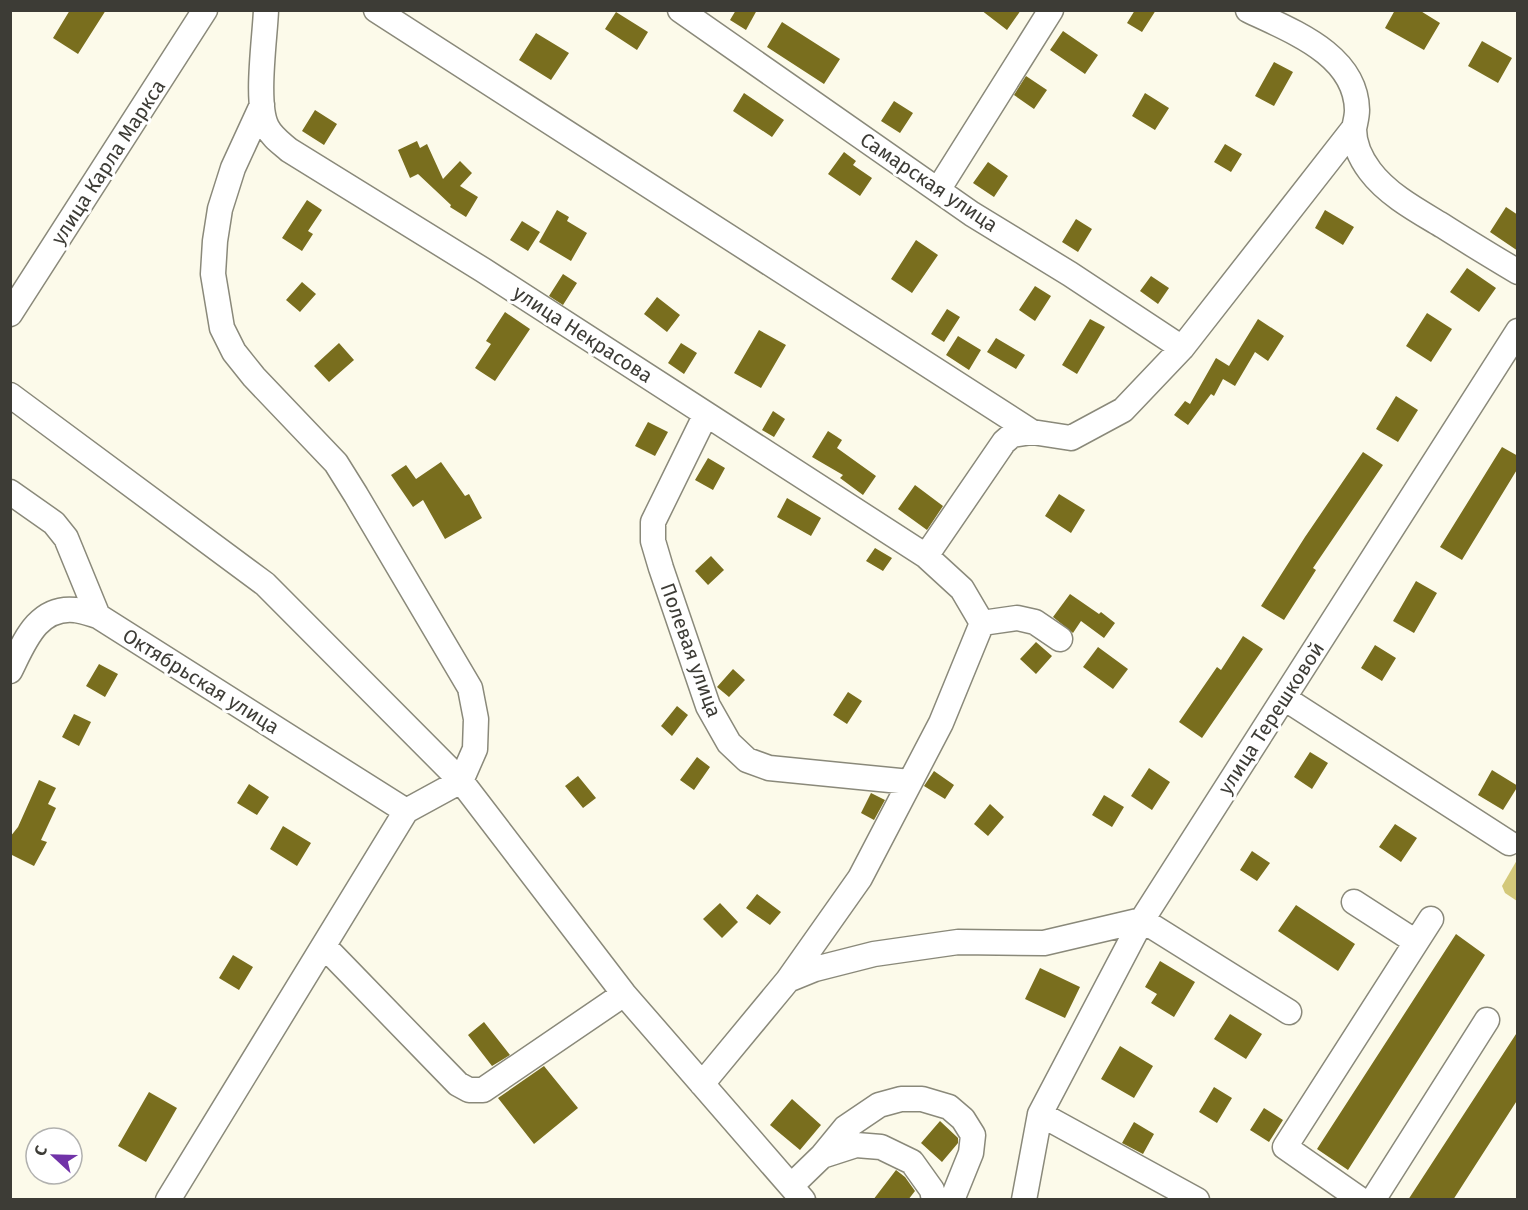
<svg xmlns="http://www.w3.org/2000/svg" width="1528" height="1210" viewBox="0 0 1528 1210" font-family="'Fira Sans',sans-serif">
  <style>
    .green { fill: #d3c87a }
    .building { fill: #796e1e }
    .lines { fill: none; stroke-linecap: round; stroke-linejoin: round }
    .minor-casing { stroke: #8a897a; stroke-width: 27 }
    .minor { stroke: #fff; stroke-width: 24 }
    .labels { text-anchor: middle; stroke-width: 6; stroke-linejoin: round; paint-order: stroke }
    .street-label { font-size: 20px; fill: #3d3c36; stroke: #fff }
  </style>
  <rect width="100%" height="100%" fill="#fcfaea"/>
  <path class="green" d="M1517,860v41l-12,-8 -3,-7z"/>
  <path class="building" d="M70,10h36l-28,44 -25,-16z
    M736,10h21l-11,20 -16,-10z
    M981,10h40l-14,20z
    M1135,10h21l-14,22 -15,-9z
    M1395,10h24l21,13 -16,27 -39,-22z
    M616,12l32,20 -11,18 -32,-21z
    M782,22l58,37 -16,25 -57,-37z
    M1063,31l35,24 -13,19 -35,-24z
    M536,33l33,20 -18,27 -32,-20z
    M1482,41l30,17 -14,25 -30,-17z
    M1274,62l19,10 -19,34 -19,-10z
    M1026,76l21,14 -13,19 -20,-14z
    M744,93l40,27 -12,17 -39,-26z
    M1145,93l24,15 -14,22 -23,-14z
    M894,101l19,12 -13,20 -19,-12z
    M315,110l22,14 -13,21 -22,-14z
    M417,141l3,7 7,-4 16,35 17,-18 12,12 -12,13 18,11 -12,20 -16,-10 1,-2 -33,-31 -8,4 -12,-28z
    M1225,144l17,10 -11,18 -17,-10z
    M844,152l12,9 -3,4 19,13 -12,18 -32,-22z
    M988,162l20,14 -14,21 -21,-14z
    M307,200l15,10 -14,21 5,3 -11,17 -20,-13z
    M1506,207l12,8v36l-28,-19z
    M557,210l12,7 -2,4 20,12 -16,28 -32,-19z
    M1325,210l29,17 -11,18 -28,-17z
    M1076,219l16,10 -14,23 -16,-10z
    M522,221l18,11 -12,19 -18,-11z
    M916,240l22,15 -26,38 -21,-14z
    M1467,268l29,20 -17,24 -29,-20z
    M563,274l14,9 -14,22 -14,-9z
    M1151,276l18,12 -11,16 -18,-13z
    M302,282l14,12 -16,18 -14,-12z
    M1035,286l16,10 -16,25 -16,-11z
    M657,297l23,18 -13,17 -23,-18z
    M947,309l13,8 -16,25 -13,-8z
    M505,312l25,17 -35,52 -20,-13 16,-24 -5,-3z
    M1427,313l25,16 -21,33 -25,-16z
    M1090,319l15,8 -28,47 -15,-9z
    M1258,319l26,17 -16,25 -13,-9 -20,34 -12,-7 -9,17 -3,-2 -23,31 -14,-10 11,-14 5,3 26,-46 13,8z
    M759,330l27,15 -25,43 -27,-15z
    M958,336l23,14 -12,20 -23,-15z
    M996,338l29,17 -9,14 -29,-17z
    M339,343l15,17 -25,22 -15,-16z
    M681,343l16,10 -13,21 -16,-11z
    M1396,396l22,14 -20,32 -22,-13z
    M773,411l12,8 -11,18 -12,-7z
    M648,422l20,10 -13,24 -20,-10z
    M828,431l14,9 -5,8 39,28 -13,19 -23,-17 3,-3 -31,-18z
    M1502,447l16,9v12l-56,92 -22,-13z
    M1363,452l20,13 -70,103 3,2 -32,50 -23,-14 44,-69z
    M708,458l17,10 -12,22 -18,-10z
    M441,462l24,34 4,-2 13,24 -37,21 -22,-39 -10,7 -22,-32 15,-10 10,14z
    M915,485l28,21 -16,24 -29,-21z
    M1059,494l26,16 -14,23 -26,-17z
    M787,498l34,20 -10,18 -34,-19z
    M875,548l17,10 -9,13 -17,-10z
    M711,556l13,14 -16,15 -13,-14z
    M1416,581l21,12 -23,40 -21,-12z
    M1070,594l29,20 2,-2 14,11 -11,15 -23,-17 -8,12 -20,-16z
    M1243,636l20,13 -61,89 -23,-16 38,-55 4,3z
    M1036,642l16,14 -16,18 -16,-15z
    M1375,645l21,13 -14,23 -21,-13z
    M1098,647l30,22 -15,20 -30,-22z
    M99,664l19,10 -13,23 -19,-11z
    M733,669l12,11 -16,17 -12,-10z
    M848,692l14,9 -15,23 -14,-9z
    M677,706l11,9 -16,21 -11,-10z
    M74,714l17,8 -12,24 -17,-9z
    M1310,752l18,11 -16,26 -18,-12z
    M697,757l13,10 -16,23 -14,-10z
    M1149,768l21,14 -18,28 -21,-14z
    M1492,770l26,16 -15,24 -25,-15z
    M934,771l20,14 -9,14 -21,-13z
    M578,776l18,22 -13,10 -18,-22z
    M39,780l17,8 -8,16 8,4 -15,32 6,2 -13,24 -24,-12v-17l8,-10z
    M249,784l20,13 -12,18 -20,-12z
    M871,793l14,7 -11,20 -13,-7z
    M1104,795l20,12 -12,20 -20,-12z
    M990,804l14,13 -16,19 -14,-12z
    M1395,824l22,14 -16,24 -22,-15z
    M283,826l28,17 -14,23 -27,-17z
    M1252,851l18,12 -13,18 -17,-11z
    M757,894l24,18 -11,13 -24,-17z
    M720,903l18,19 -16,16 -19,-19z
    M1296,905l59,39 -17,27 -60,-40z
    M1456,934l29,21 -137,215 -31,-21z
    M233,955l20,12 -14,23 -20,-12z
    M1160,961l35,21 -21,35 -23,-14 6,-9 -12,-7z
    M1040,968l40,19 -15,31 -40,-19z
    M1230,1014l32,20 -16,25 -32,-20z
    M484,1022l26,33 -18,11 -24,-31z
    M1518,1031v68l-65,101h-45z
    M1120,1046l33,20 -19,32 -33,-19z
    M544,1066l34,42 -44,36 -36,-46z
    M1214,1087l18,11 -15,25 -18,-11z
    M149,1092l28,16 -31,54 -28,-16z
    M792,1099l29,26 -21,25 -30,-25z
    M1264,1108l19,12 -14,22 -19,-12z
    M940,1121l18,17v5l-16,19 -21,-19z
    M1134,1122l20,12 -11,20 -21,-11z
    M896,1170l9,7 10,14 -7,9h-35z"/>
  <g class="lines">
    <g class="minor-casing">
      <path id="minor" d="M266,10c-1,28 -11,94 1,117 5,10 14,16 22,23l194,120 443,286 36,33 20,34
        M376,10l656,422
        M680,10l292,204 98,60 112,74
        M1248,10c43,21 108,44 109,100 0,7 -2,13 -3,19 0,15 7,30 16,42 18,24 48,40 73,55 25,16 50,31 75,46
        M938,190l113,-180
        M10,314l195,-304
        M10,395l255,189 196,197 163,213 179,206
        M706,414l-53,108v19l8,27 47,138 21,37 18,17 22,8 141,14
        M10,492l44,31 12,15 32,78
        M926,556l78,-114 8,-7 20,-3 39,6 52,-28 59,-62 172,-220
        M982,623l35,-5 18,4 25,17
        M10,671c14,-28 27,-65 65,-61 7,1 16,4 23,6l308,195
        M1284,698l225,145
        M1354,902l62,40
        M324,946l134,138 11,6h14l141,-96
        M788,980l72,-102 81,-155 41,-100
        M702,1084l86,-104 27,-11 59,-15 84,-12 86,1 98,-23 147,92
        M1040,1114l157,86
        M822,1156l23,-28 34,-23 22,-6h21l27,8 14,12 10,16 -2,18 -19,47
        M791,1186l31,-30 34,-11 25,2 31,15 20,28 2,10
        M168,1200l238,-389 55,-30 14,-32 1,-30 -6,-31 -114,-193 -20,-32 -82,-86 -20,-25 -12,-24 -9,-54 2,-33 5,-32 13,-41 29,-63
        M1024,1200l16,-86 102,-194 376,-589
        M1361,1200l-76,-53 146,-228
        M1373,1200l114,-180"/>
    </g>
    <use href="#minor" class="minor"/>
  </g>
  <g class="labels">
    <g class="street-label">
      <text transform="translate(108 162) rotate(-57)" y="7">улица Карла Маркса</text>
      <text transform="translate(929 182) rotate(34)" y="7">Самарская улица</text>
      <text transform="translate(583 334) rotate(33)" y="7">улица Некрасова</text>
      <text transform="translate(691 650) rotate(70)" y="7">Полевая улица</text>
      <text transform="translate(201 681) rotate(32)" y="7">Октябрьская улица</text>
      <text transform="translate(1271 718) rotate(-57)" y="7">улица Терешковой</text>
    </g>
  </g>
  <rect width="1528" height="1210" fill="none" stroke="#3d3c36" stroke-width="24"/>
  <g transform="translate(54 1156) rotate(292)"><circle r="28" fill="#ffffff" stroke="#b1b1af" stroke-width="1.5"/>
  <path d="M0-4.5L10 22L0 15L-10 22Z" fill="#7133a8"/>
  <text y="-9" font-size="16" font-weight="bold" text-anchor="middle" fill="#3d3c36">С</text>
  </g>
</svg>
